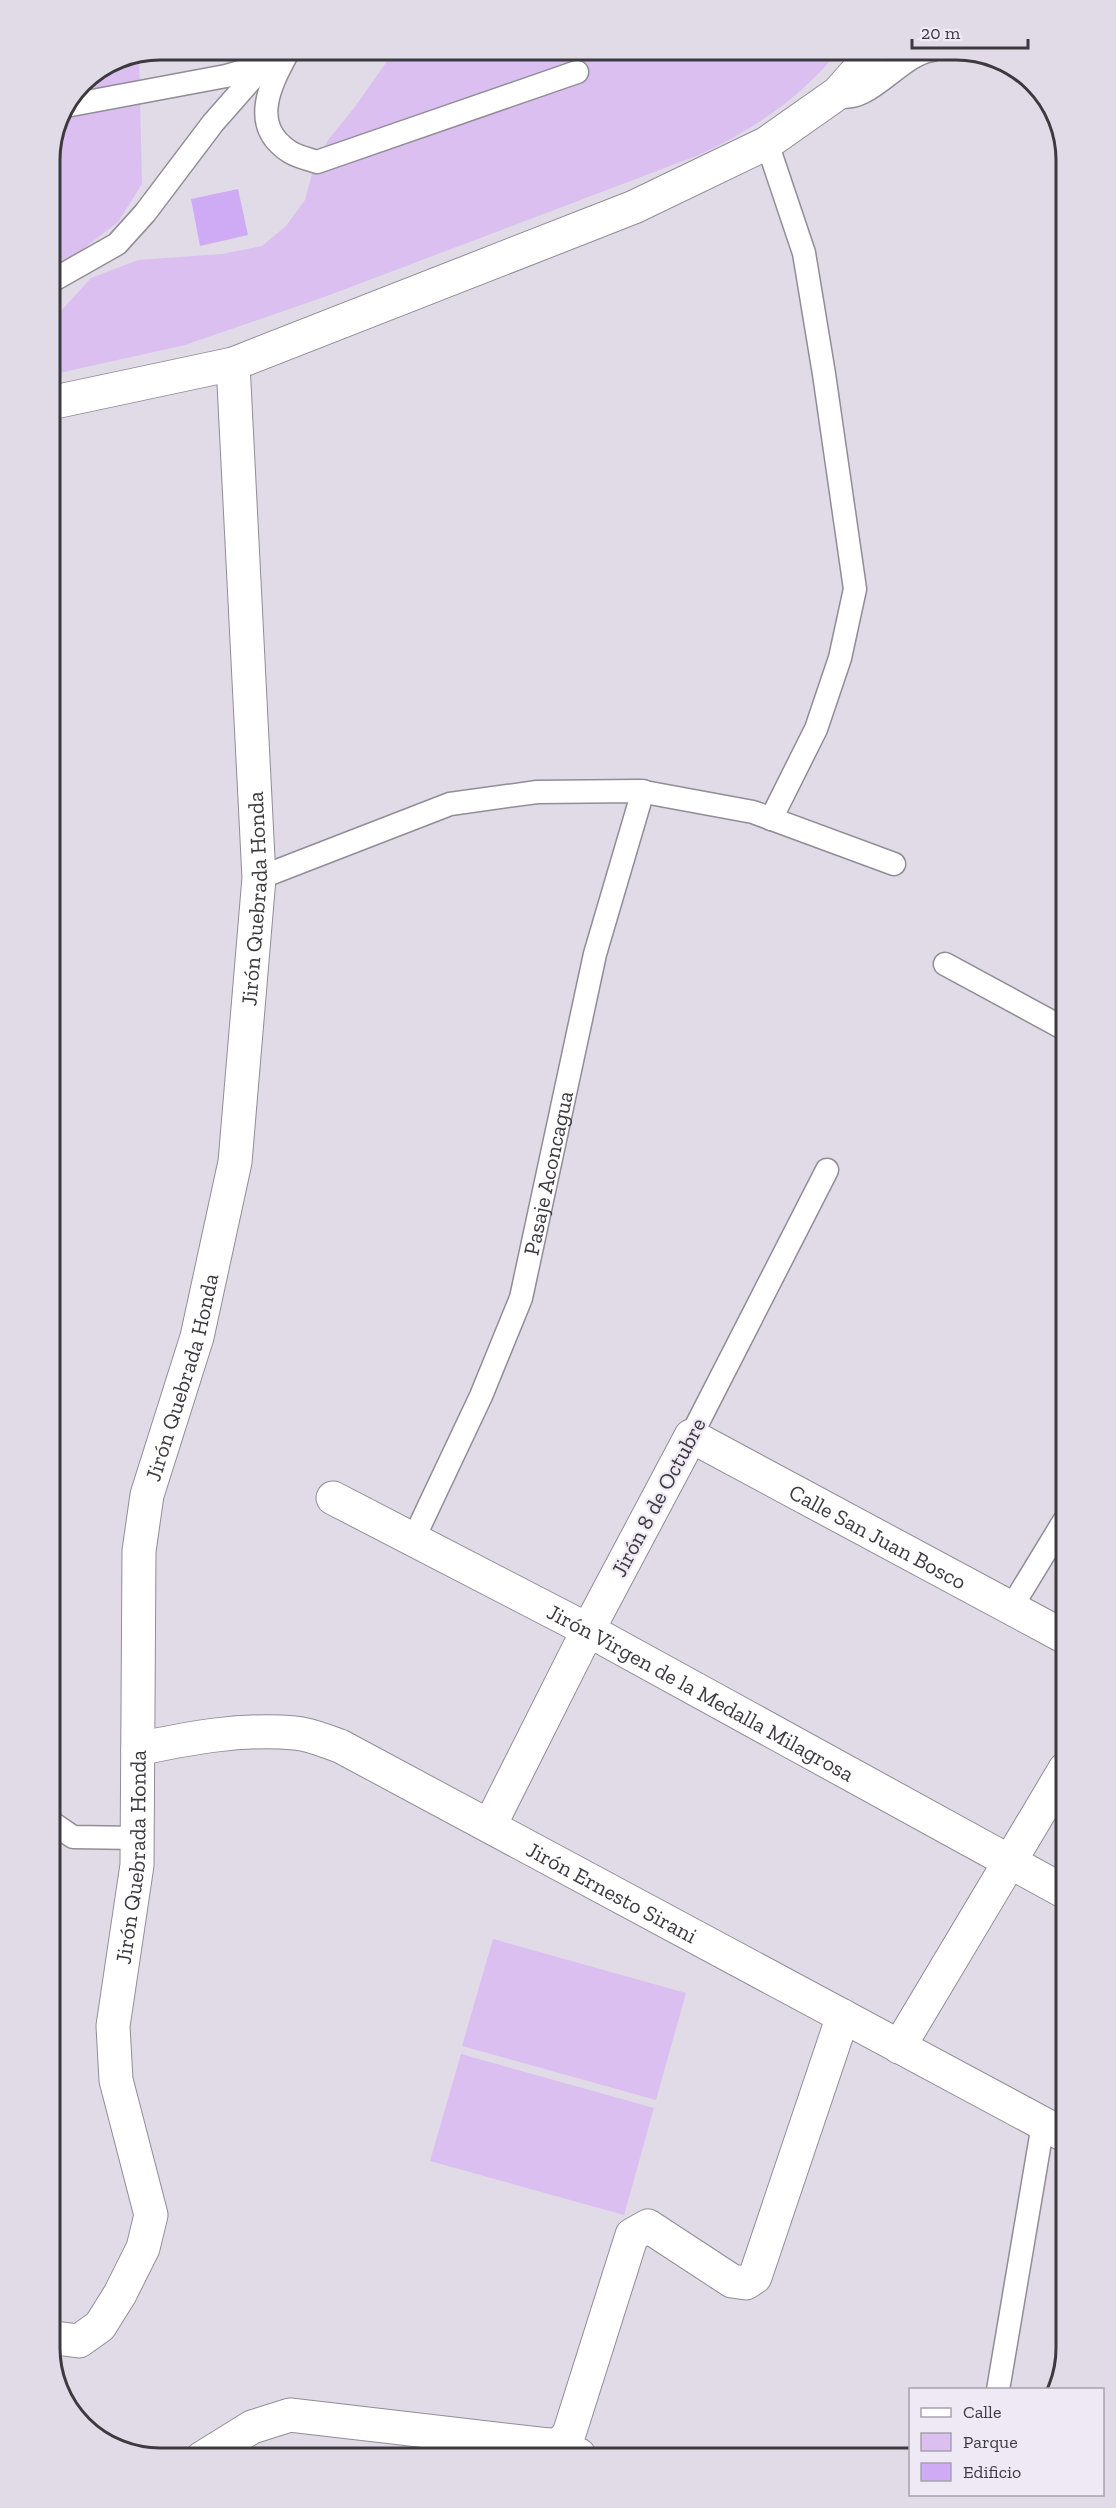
<svg xmlns="http://www.w3.org/2000/svg" width="1116" height="2508" viewBox="0 0 1116 2508" font-family="'Zilla Slab',serif">
  <style>
    .green { fill: #dabff0 }
    .building { fill: #ceabf4 }
    .lines { fill: none; stroke-linecap: round; stroke-linejoin: round }
    .lane-casing { stroke: #918c96; stroke-width: 25 }
    .street-casing { stroke: #918c96; stroke-width: 35 }
    .secondary-casing { stroke: #918c96; stroke-width: 35 }
    .primary-casing { stroke: #918c96; stroke-width: 35 }
    .lane { stroke: #fff; stroke-width: 22 }
    .street { stroke: #fff; stroke-width: 33 }
    .secondary { stroke: #fff; stroke-width: 33 }
    .primary { stroke: #fff; stroke-width: 33 }
    .labels { text-anchor: middle; stroke-width: 4.5; stroke-linejoin: round; paint-order: stroke }
    .street-label { font-size: 22px; fill: #3d3a3f; stroke: #eee9f4 }
    .rim { fill: none; stroke: #3d3a3f; stroke-width: 3 }
  </style>
  <rect width="100%" height="100%" fill="#e1dbe7"/>
  <path class="green" d="M395,50h444c-37,47 -86,80 -140,105l-372,141 -142,49 -135,30v-52l41,-45 47,-18 84,-6 40,-8 24,-20 19,-26 8,-30 15,-30 26,-32z
    M139,53l3,131 -24,38 -39,30 -29,14v-113l32,-71 36,-24z
    M493,1939l193,54 -30,107 -194,-54z
    M461,2054l193,54 -30,107 -194,-54z"/>
  <path class="building" d="M238,189l10,46 -48,11 -9,-47z"/>
  <g class="lines">
    <g class="lane-casing">
      <g id="lane">
        <path d="M289,50c-18,33 -41,75 1,102 8,5 19,7 27,10l260,-90"/>
        <path d="M837,95c30,12 63,-41 95,-45"/>
        <path d="M71,105l155,-29 38,-11"/>
        <path d="M767,143l37,110 20,121 31,215 -15,69 -24,71 -45,90"/>
        <path d="M50,282l67,-38 28,-31 68,-90 51,-58"/>
        <path d="M259,878l191,-74 87,-12 102,-1 114,21 141,52"/>
        <path d="M945,964l118,64"/>
        <path d="M691,1436l136,-266"/>
        <path id="s1" d="M413,1540l68,-144 40,-98 74,-344 48,-163"/>
        <path d="M1011,1608l53,-87"/>
        <path d="M54,1824l19,13 64,1"/>
        <path d="M998,2390l45,-266"/>
      </g>
    </g>
    <g class="street-casing">
      <g id="street">
        <path id="s2" d="M333,1498l255,132 477,262"/>
        <path id="s3" d="M138,1749c51,-11 105,-21 157,-16 15,1 30,8 45,13l726,390"/>
        <path id="s4" d="M490,1825l98,-195 103,-194 374,201"/>
        <path d="M899,2047l166,-278"/>
        <path d="M548,2445h11l10,-11 63,-199 16,-9 84,55 14,2 9,-6 88,-261"/>
      </g>
    </g>
    <g class="secondary-casing">
      <g id="secondary">
        <path id="s5" d="M55,2338l24,3 21,-15 20,-32 23,-46 8,-33 -35,-135 -3,-54 24,-161 2,-314 8,-56 50,-158 38,-175 24,-284 -26,-514"/>
        <path d="M202,2458l50,-31 38,-12 258,30 31,10"/>
      </g>
    </g>
    <g class="primary-casing">
      <path id="primary" d="M50,403l183,-39 401,-157 133,-64 71,-50 38,-43"/>
    </g>
    <use href="#lane" class="lane"/>
    <use href="#street" class="street"/>
    <use href="#secondary" class="secondary"/>
    <use href="#primary" class="primary"/>
  </g>
  <g class="labels">
    <g class="street-label">
      <text dy="8" stroke="none"><textPath href="#s5" startOffset="1509">Jirón Quebrada Honda</textPath></text>
      <text dy="8" stroke="none"><textPath href="#s1" startOffset="393">Pasaje Aconcagua</textPath></text>
      <text dy="8" stroke="none"><textPath href="#s5" startOffset="1023">Jirón Quebrada Honda</textPath></text>
      <text transform="translate(658 1497) rotate(-62)" y="8">Jirón 8 de Octubre</text>
      <text dy="8" stroke="none"><textPath href="#s4" startOffset="650">Calle San Juan Bosco</textPath></text>
      <text dy="8" stroke="none"><textPath href="#s2" startOffset="416">Jirón Virgen de la Medalla Milagrosa</textPath></text>
      <text dy="8" stroke="none"><textPath href="#s5" startOffset="537">Jirón Quebrada Honda</textPath></text>
      <text dy="8" stroke="none"><textPath href="#s3" startOffset="514">Jirón Ernesto Sirani</textPath></text>
    </g>
  </g>
  <path d="M0 0H1116V2508H0ZM160 60H956A100 100 0 0 1 1056 160V2348A100 100 0 0 1 956 2448H160A100 100 0 0 1 60 2348V160A100 100 0 0 1 160 60Z" fill="#e0dbe6" fill-rule="evenodd"/>
  <path class="rim" d="M160 60H956A100 100 0 0 1 1056 160V2348A100 100 0 0 1 956 2448H160A100 100 0 0 1 60 2348V160A100 100 0 0 1 160 60Z"/>
  <rect x="909" y="2388" width="195" height="108" fill="#eee9f4" stroke="#a7a3ac" stroke-width="1.5"/>
  <rect x="921" y="2408" width="30" height="9" fill="#ffffff" stroke="#a7a3ac" stroke-width="1.5"/>
  <text x="963" y="2418" font-size="18" fill="#3d3a3f">Calle</text>
  <rect x="921" y="2433" width="30" height="18" fill="#dabff0" stroke="#a7a3ac" stroke-width="1.5"/>
  <text x="963" y="2448" font-size="18" fill="#3d3a3f">Parque</text>
  <rect x="921" y="2463" width="30" height="18" fill="#ceabf4" stroke="#a7a3ac" stroke-width="1.5"/>
  <text x="963" y="2478" font-size="18" fill="#3d3a3f">Edificio</text>
  <path d="M912 39v9h116v-9" fill="none" stroke="#3d3a3f" stroke-width="3"/>
  <text x="921" y="39" font-size="18" fill="#3d3a3f" stroke="#eee9f4" stroke-width="4.5" paint-order="stroke">20 m</text>
</svg>
